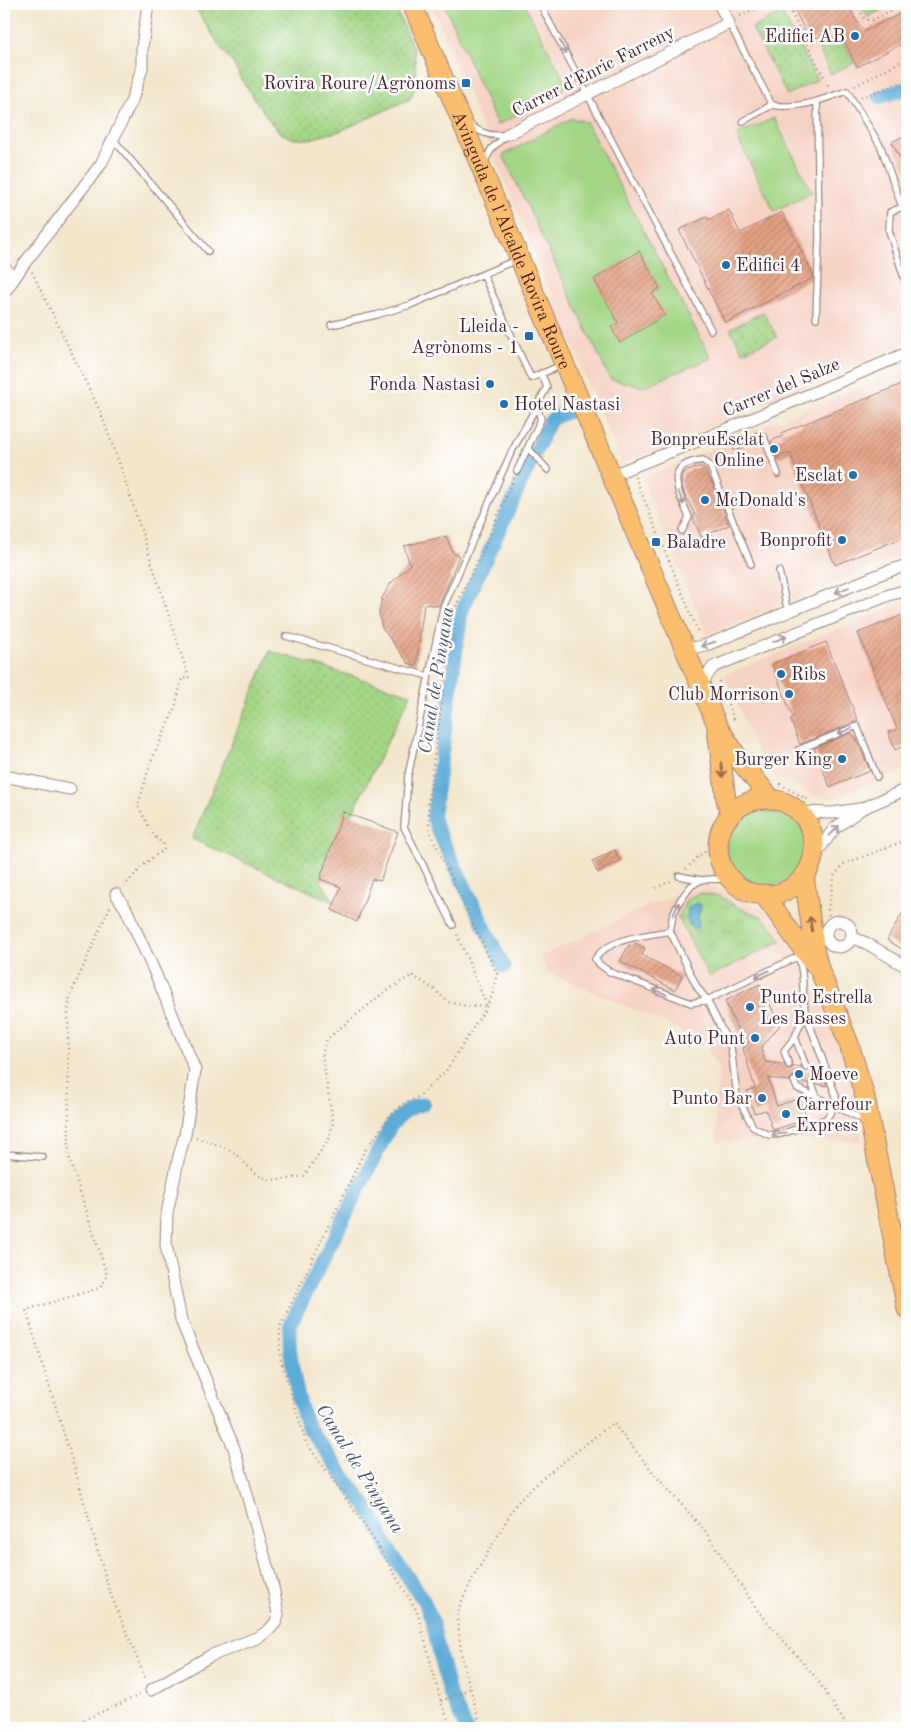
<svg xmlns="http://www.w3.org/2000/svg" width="911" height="1732" viewBox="0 0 911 1732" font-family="'Old Standard TT',serif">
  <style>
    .built { fill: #f6d2c3 }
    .grass { fill: url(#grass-dots); stroke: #767a58 }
    .park { fill: url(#park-tufts); stroke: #767a58 }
    .garden { fill: #a2d585; stroke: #767a58 }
    .water { fill: #5dabd7; stroke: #546581 }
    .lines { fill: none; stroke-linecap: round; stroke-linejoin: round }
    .canal { stroke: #5dabd7; stroke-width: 14 }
    .building { fill: url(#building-hatch) }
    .service-casing { stroke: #9e827c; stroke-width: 8 }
    .minor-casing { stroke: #9e827c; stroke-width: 13 }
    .primary-casing { stroke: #9e827c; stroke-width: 21 }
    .path { stroke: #9e827c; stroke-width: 2.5; stroke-dasharray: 1 4; stroke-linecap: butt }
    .service { stroke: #fff; stroke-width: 5.5 }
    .minor { stroke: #fff; stroke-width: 11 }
    .primary { stroke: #fbbd6e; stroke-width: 19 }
    .oneway { stroke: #ae9aa0 }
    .oneway2 { stroke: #9a6649 }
    .poi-dot { fill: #1f6fb2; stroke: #fff; stroke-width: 2 }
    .labels { text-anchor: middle; stroke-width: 5; stroke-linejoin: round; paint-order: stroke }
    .poi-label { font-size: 18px; fill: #4a1f2b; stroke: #fff; text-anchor: end }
    .street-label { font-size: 18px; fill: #4a1f2b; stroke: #fff }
    .water-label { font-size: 19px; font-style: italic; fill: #525770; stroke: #fff }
  </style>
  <defs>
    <pattern id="grass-dots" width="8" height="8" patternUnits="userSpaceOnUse" patternTransform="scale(1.25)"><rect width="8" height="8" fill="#a2d585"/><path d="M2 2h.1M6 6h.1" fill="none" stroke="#8db673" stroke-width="1.8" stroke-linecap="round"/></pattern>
    <pattern id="park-tufts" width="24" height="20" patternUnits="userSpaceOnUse" patternTransform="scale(1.25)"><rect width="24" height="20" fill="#a2d585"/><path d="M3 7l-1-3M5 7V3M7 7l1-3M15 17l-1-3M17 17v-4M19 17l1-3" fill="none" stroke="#8db673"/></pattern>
    <pattern id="building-hatch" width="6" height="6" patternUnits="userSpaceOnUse" patternTransform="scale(1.25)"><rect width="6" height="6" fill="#e3a283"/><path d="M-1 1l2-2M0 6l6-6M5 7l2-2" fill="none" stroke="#ba836b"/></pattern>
  </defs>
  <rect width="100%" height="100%" fill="#fff"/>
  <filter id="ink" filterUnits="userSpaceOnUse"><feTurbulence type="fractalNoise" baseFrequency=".02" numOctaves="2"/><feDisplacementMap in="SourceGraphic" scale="10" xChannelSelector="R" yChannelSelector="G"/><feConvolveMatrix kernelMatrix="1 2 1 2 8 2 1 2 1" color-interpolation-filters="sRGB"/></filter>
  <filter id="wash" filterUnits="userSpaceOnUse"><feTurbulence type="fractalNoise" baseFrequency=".0096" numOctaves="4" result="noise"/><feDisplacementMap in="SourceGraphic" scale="20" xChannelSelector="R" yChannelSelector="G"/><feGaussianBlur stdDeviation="1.12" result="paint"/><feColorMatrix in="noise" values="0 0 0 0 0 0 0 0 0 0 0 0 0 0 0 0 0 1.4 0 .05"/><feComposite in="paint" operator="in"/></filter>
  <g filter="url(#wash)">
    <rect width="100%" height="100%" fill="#f3e6cc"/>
    <path class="built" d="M431,4h476v339l-285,121z
      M907,369v184l-200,82 -65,-156 134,-58z
      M906,601l1,168 -74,29 -8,1 -9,-2 -19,-11 -29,-13 -4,-4 -39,-94z
      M713,886l15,5 13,8 26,12 14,16 11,24 16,24 29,63 15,50 10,53h-145l-2,-33 3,-22v-19l-14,-23 -30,-17 -127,-55 -7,-15 112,-53 30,-11z"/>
    <path class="grass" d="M193,4h201l20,46 3,34 -7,15 -70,32 -30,8h-16l-14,-6 -11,-13 -28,-41 -8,-16 -10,-12z
      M860,4h33l-25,13z
      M782,13l35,67 -30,15 -35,-67z
      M839,35l15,28 -23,11 -14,-28z
      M763,312l14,25 -34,15 -13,-23z
      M270,651l141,43 -91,185 15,24 -143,-64z"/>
    <path class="park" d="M699,893l21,3 17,11 25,10 11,11 8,13 -70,35 -3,-1 -30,-58 9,-18z"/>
    <path class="garden" d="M444,4h80l41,77 -4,12 -64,32z
      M572,118l14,4 125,236 -68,29 -33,-8 -107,-224z
      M774,118l38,74 -38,19 -38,-76z
      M726 846a40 40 0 1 1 80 0a40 40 0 1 1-80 0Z"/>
    <path class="water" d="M696,903l4,1 1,2 -3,12 1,7 -3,4 -7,-4 -2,-6 1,-11z"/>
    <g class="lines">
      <path class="canal" d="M880,97l27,-9
        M504,967l-68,-140 -3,-11 28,-200 3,-10 85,-183 4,-5 14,-6
        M424,1104c-16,3 -26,12 -35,25l-98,194c-6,20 8,84 17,104l65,89 14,30 38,57 6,15 18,74 17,36
        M4,1724l4,4"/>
    </g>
    <g id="blocks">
      <path class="building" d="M792,4h56l8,16 9,11 42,-21v31l-50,26 -20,-40 -27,14z
        M907,134v38l-15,-30z
        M729,210l11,23 42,-21 31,62v4l-88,45 -46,-93 28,-13 2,3z
        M639,251l21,37 -8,5 13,22 -45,28 -9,-16 7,-4 -24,-44z
        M907,382v154l-72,29 -45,-112 -13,5 -6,-17 12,-5 -2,-3z
        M701,466l1,3 2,-1 8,15 17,42 -28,12 -8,-19 2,-3 -11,-22 -3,-12 2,-8z
        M446,536l7,17 6,3 -20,50 -15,-2 -8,62 -8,-3 -26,-35 -3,-16 3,-14 9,-15 19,-18 -6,-19z
        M905,614l2,6v134l-3,-8 -9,4 -7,-18 9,-3 -39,-96z
        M826,642l32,79 -58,23 -10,-25 3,-1 -21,-54z
        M851,733l6,7 13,31 -40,16 -16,-39z
        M343,812l55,20 -18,49 -8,-2 -15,43 -25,-12 9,-23 -21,-8z
        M615,850l5,11 -23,11 -5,-11z
        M907,905v47l-20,-12z
        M635,943l10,5 -3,7 40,21 -7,14 -55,-29 9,-16 4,2z
        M760,984l20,41 -19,23 4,14 19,2 2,4 3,2 3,-2 2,-2 7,1 5,5 5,-4 10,1 6,17 -10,-2 -5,-5 -5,4 -7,-1 -5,-6 -3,1 -3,4 -21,-3 9,28 23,-8 7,21 -34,11 -7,-20 -12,3 -7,-22 8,-3 -12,-40 2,-1 -20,-46z"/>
    </g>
  </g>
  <g filter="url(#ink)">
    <use href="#blocks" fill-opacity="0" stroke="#9e827c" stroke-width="1"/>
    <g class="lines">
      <g class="service-casing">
        <path id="service" d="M540,4l171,326
          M729,23l43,82 -29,16
          M772,105c27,5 51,-6 75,-14l34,56 21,60
          M471,125c11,10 23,12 37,9
          M113,139l95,112
          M485,161l7,-13 15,-13
          M907,205l-17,7 -1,19 18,56
          M483,274l48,104 31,-13
          M816,318l3,-80 -2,-137
          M331,325l45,-10 34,-10 106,-45
          M736,447l23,-12 5,2 14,37
          M528,448l20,22
          M517,471l24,-52 -4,-11
          M682,531l7,-14c-10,-24 -28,-53 14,-57l7,6 41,98
          M779,571l9,42
          M286,636l142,40
          M798,750l59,-24 20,51
          M679,876l22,4
          M732,880l-19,-1 -12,1 -10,6 -10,13 -8,15 -3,17 27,56 10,13 24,48 6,48 16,31 16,8 12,-1 45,-15 9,-13 1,-10 -31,-84 -3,-39 -3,-17
          M453,925l-49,-98 4,-51 35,-168 67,-153 37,-68 -6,-14
          M670,931c-22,4 -62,7 -75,28l4,5 11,8 81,31 16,-3 92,-44v-3
          M805,1012l-10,25 11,30
          M789,1065l-5,-14 11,-14
          M794,1081l3,7 20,9
          M812,1084l5,13 49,24
          M4,1154l39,3"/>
      </g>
      <g class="minor-casing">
        <path id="minor" d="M508,134l221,-111 -10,-19
          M4,267l10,11
          M4,293l20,-29 77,-100 31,-64 10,-32v-20l6,-44
          M612,475l116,-46 179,-76
          M683,644l11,4 15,-4 174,-71 24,-8
          M701,687l5,-10 7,-10 176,-72 18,-5
          M4,776l66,13
          M798,812l34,1 27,-4
          M812,859l22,-30 27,-20 46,-20
          M116,894l10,15 30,66 39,95 -10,65 -6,21 -12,57 -1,32 15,75 53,128 39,139 5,27 -2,8 -7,8 -10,7 -49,19 -59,34
          M826 934a13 13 0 1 1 26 0a13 13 0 1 1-26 0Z
          M851,937l15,6 41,24"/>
      </g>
      <g class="primary-casing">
        <g id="primary">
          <path id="s1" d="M412,4l305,721 23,36 31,38"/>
          <path d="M717,729l9,70 4,16"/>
          <circle cx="766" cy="847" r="48"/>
          <path d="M804,876l11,77 5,18 29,73 16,53 42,212"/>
          <path d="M763,894c19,24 35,51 55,74"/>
        </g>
      </g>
      <path class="path" d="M787,4l42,83
        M857,4l8,16h8l30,-16
        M740,16l25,-12
        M855,86l52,-28
        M861,97l46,-16
        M32,272l68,139 22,60 67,207h-7l-7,30 -25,56 -12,42 16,30 9,8 1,6 -14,9 -26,27
        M635,477l64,157
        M719,681l16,41
        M780,784l28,16
        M686,869l14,-14 18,-12
        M656,888l16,-8
        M110,907l-40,89 -2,16 1,145 38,118 -7,13 -74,22 49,160 34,120 37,90
        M830,925l-2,-15 6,-34 10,-12 63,-24
        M196,1138c16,5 34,9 45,21 7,7 14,16 24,19 12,4 27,0 39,-2l25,-37 4,-17 -11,-68 5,-15 55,-45 30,-19 23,15 13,12 23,5 16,-1 -31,-74
        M441,1701l28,-12
        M79,1722l61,-27
        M452,1728l-10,-23 -25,-94 -51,-84 -60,-85 -26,-85v-30l84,-175 27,-37 14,-12 12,-5 29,-27 41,-65 5,-10 5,-22 -67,-142 -2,-28 26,-194 29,-60 31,-72
        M481,1728l-19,-70 -5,-40 3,-13 13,-27 43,-74 24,-24 73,-57 44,54 48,54 53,80 59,68 31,49"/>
      <use href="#service" class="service"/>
      <use href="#minor" class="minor"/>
      <use href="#primary" class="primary"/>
    </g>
    <defs><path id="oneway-shaft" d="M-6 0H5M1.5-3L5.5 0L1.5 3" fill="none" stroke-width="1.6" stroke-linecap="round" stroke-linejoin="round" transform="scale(1.25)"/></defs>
    <g class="oneway">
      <use href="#oneway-shaft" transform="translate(563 47) rotate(62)"/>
      <use href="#oneway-shaft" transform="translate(681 498) rotate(69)"/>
      <use href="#oneway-shaft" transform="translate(842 590) rotate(158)"/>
      <use href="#oneway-shaft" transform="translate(780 639) rotate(-22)"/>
      <use href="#oneway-shaft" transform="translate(708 644) rotate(162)"/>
      <use href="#oneway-shaft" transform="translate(845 731) rotate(158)"/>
      <use href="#oneway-shaft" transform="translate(834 831) rotate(-46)"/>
      <use href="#oneway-shaft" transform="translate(676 909) rotate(-65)"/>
      <use href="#oneway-shaft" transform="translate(762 974) rotate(154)"/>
      <use href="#oneway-shaft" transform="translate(660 992) rotate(-159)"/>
      <use href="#oneway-shaft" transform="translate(779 1134) rotate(172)"/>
    </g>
    <g class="oneway2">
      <use href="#oneway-shaft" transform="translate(722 770) rotate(82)"/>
      <use href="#oneway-shaft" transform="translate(811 924) rotate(-99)"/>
    </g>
  </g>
  <g class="poi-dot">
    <circle cx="855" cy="36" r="5"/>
    <rect x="461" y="78" width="10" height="10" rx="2.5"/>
    <circle cx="726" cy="265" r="5"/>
    <rect x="524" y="331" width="10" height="10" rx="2.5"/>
    <circle cx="490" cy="384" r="5"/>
    <circle cx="504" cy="404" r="5"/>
    <circle cx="774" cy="449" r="5"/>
    <circle cx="853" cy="475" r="5"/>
    <circle cx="705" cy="500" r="5"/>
    <circle cx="842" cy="540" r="5"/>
    <rect x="651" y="537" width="10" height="10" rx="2.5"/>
    <circle cx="781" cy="674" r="5"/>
    <circle cx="789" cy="694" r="5"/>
    <circle cx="842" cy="759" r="5"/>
    <circle cx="750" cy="1007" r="5"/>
    <circle cx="755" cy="1038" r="5"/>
    <circle cx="799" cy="1074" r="5"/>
    <circle cx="762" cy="1098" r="5"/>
    <circle cx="786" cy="1114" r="5"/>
  </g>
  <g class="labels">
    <g class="poi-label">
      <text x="845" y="42">Edifici AB</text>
      <text x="456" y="89">Rovira Roure/Agrònoms</text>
      <text x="736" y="271" text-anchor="start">Edifici 4</text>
      <text x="519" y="332">Lleida -<tspan x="519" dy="21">Agrònoms - 1</tspan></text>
      <text x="480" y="390">Fonda Nastasi</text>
      <text x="514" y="410" text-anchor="start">Hotel Nastasi</text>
      <text x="764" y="445">BonpreuEsclat<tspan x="764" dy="21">Online</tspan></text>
      <text x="843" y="481">Esclat</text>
      <text x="715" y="506" text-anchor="start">McDonald's</text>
      <text x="832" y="546">Bonprofit</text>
      <text x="666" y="548" text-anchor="start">Baladre</text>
      <text x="791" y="680" text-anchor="start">Ribs</text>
      <text x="779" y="700">Club Morrison</text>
      <text x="832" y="765">Burger King</text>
      <text x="760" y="1003" text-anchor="start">Punto Estrella<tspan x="760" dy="21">Les Basses</tspan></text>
      <text x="745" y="1044">Auto Punt</text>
      <text x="809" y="1080" text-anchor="start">Moeve</text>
      <text x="752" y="1104">Punto Bar</text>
      <text x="796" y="1110" text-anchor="start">Carrefour<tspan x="796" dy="21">Express</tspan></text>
    </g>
    <g class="street-label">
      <text transform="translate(593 71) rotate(-27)" y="6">Carrer d'Enric Farreny</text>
      <text dy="6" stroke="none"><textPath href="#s1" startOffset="256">Avinguda de l'Alcalde Rovira Roure</textPath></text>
      <text transform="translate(781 387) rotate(-23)" y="6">Carrer del Salze</text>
    </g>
    <g class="water-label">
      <text transform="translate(435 680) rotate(-81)" y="7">Canal de Pinyana</text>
      <text transform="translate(361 1468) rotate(58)" y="7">Canal de Pinyana</text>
    </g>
  </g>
  <rect width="911" height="1732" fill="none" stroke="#fff" stroke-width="20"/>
</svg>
